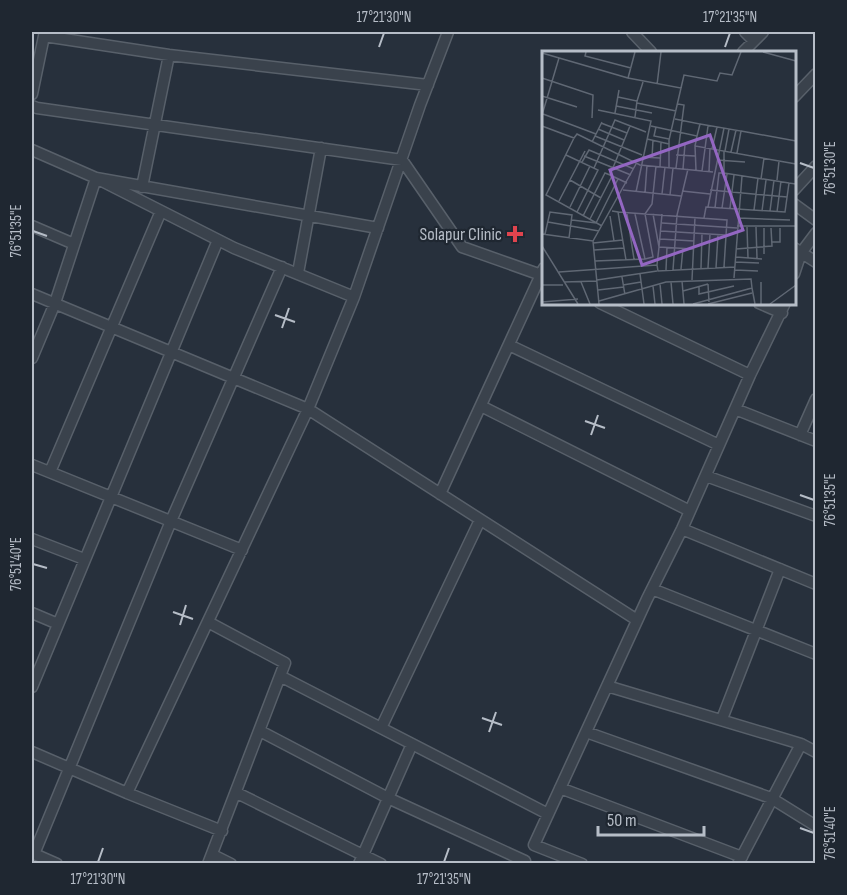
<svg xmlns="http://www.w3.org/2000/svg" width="847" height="895" viewBox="0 0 847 895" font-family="'Sofia Sans Condensed',sans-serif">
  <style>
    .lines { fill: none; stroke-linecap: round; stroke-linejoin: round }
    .street-casing { stroke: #58606a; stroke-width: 13 }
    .street { stroke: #3a424c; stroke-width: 10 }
    .ticks { fill: none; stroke: #b6bdc7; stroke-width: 2 }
    .health-dot { fill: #e0444e; stroke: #1f2731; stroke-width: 2 }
    .labels { text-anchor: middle; stroke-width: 4.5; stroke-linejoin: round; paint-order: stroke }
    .poi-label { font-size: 18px; fill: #b6bdc7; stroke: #1f2731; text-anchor: end }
    .inset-road { fill: none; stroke: #606874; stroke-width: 1.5 }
    .view { fill: #9366c2; fill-opacity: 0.15; stroke: #9366c2; stroke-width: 3 }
    .inset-edge { fill: none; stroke: #b6bdc7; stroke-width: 3 }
    .neatline { fill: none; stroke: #b6bdc7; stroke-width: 2 }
    .ticks-label { font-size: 15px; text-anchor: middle; fill: #b6bdc7 }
  </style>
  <rect width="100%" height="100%" fill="#27303c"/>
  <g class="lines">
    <g class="street-casing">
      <path id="street" d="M46,32l-2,4 125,19 259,30
        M632,32l19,20
        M745,32l9,9
        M743,52l20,-20
        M32,94l12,-58
        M794,97l22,-23
        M32,106l5,2 365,52 60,87 82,29
        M32,150l64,28 282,50
        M142,187l27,-132
        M794,190l22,-24
        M794,204l22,16
        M32,226l42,18
        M794,248l22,14
        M298,273l23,-125
        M794,274l7,-21 15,-20
        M32,294l276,115 329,211
        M600,303l150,72
        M759,303l23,10
        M509,345l210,100
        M32,358l23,-55 41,-125 138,70 120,49
        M481,406l209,105
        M735,409l81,32
        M800,435l16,-36
        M32,465l210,85
        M50,472l111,-261
        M706,476l110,40
        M440,494l104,-226
        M682,529l134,55
        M32,539l52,20
        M652,589l164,65
        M32,613l26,11
        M208,622l77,41 -77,201
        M280,676l268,138
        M607,686l194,58
        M32,687l186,-447
        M722,719l58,-150
        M381,728l99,-208
        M260,731l128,67 137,63
        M586,732l185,66 45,28
        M32,752l95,41 181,-384 46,-112 66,-192 28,-73
        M560,788l182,69
        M127,793l95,38
        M237,793l144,71
        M32,853l25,11
        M34,854l137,-333 111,-254
        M213,855l18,9
        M359,864l53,-120
        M582,864l-48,-19 113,-246 35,-70 68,-154 35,-72
        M738,864l63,-120 15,8"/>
    </g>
    <use href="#street" class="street"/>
  </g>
  <path class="ticks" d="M379,47l5,-14M725,47l5,-14M800,163l14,5M33,231l14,5M275,315l20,7M282,328l7,-20M585,421l20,7M591,435l7,-20M800,495l14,5M33,564l14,4M173,612l20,7M180,625l6,-20M482,718l20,7M489,732l7,-20M800,828l14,5M98,862l5,-14M444,862l5,-14"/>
  <path class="health-dot" d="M512 225h6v6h6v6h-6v6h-6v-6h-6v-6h6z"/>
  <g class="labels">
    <g class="poi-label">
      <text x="502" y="240">Solapur Clinic</text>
    </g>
  </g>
  <g transform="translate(542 51)">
    <rect width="254" height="254" fill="#27303c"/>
    <path class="inset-road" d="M44,1l-1,4 46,12M221,1l33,9M0,2l86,25 7,-26M0,27l51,17 -1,23M86,27l53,10 -12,52v27M115,34l4,-33M139,37l3,-13 33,6 3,-8 12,2 9,-23M0,45l35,11M76,46l19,4 -2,16M95,50l6,-19M95,52l39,8M74,55l36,7M56,59l53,11 -15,71M73,62l4,-23M1,63l53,20M0,64l17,-57M133,68l25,5 -3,12M59,72l26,10M158,73l41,7 -4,22M0,75l32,12 3,-4 63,31 73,7M109,75l46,10 -2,10 101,18M114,76l-2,9 15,3M56,78l26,11M199,80l55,10M53,85l47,19M32,87l-28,57 56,31M105,88l22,5M50,91l10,-20M153,95l1,24M170,98l5,-22M183,100l4,-22M189,101l5,-22M24,104l32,15 -21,42M134,104l19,1M42,105l47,19M100,106l18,1M110,107l1,-18M175,109l28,2M40,111l7,-12 45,19M118,116l1,-25M52,117l21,-48 31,12M134,117l8,-63 -6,-1M141,118l2,-25M160,120l6,-45M167,121l1,-24M182,122l65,10M219,128l3,-21M28,129l31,18M235,129l2,-19M85,132l-17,-8 20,-49M81,139l58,6M168,139l77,7M140,140l28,3M103,142l2,-28M120,143l3,-27M128,144l3,-27M17,150l26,-50M28,156l20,-41M166,156l16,-79M173,157l4,-35h5v-22M180,157l5,-34M188,157l4,-33M212,159l4,-32M70,160l6,1 8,48M220,160l4,-31M228,160l4,-31M76,161l109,8 -3,47M235,161l4,-31M85,163l7,45M111,163l6,33 -2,18M120,163l-3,33 34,2M41,165l22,-43 5,2M68,165l4,25M162,167l2,-11 79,5 4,-29 7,1M196,167l52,2M48,168l22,-43M30,169l24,3 22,-44M6,171l51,9M120,172l75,5M195,175h59M205,176l1,31M214,176l1,31M222,177v26M119,180l64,4M0,183l51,7 43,-77M3,183l5,-22 22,3 -3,23M118,188l34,2M51,190l6,63M230,191h8v-14M51,192l30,-3M0,195l36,58M194,198l36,-3 -1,-18M52,199l30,-2M194,206l26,2M103,208l8,-2 -8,-43 7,-10 4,-38M53,210l50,-2 -10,-45M193,211l24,1M159,217l1,-34M166,217l2,-34M174,217l2,-33M139,218l2,-21M124,219l1,-23M131,219l4,-55 11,-46M193,219l23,1M17,221l98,-7 1,6 77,-4M98,223l4,30M80,226l3,18M192,227l8,-102M55,229l60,-9M150,229l3,-63M140,230l2,23M22,231l33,-1M39,231l9,22M129,231l2,22M118,233l2,20M166,233l1,18M0,234h21M81,234l18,-3M111,235l2,18M157,236v7l35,-8M56,239l26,-3M141,240l25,-7M57,250l67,-19 85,-3 1,9M0,251l36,-3M151,253l59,-16 3,16M166,253l44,-11M219,253v-22M228,253l26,-19"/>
    <path class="view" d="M168,84l33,95 -101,35 -32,-95z"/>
    <rect width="254" height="254" class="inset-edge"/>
  </g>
  <rect width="847" height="895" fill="none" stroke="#1f2731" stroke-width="66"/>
  <path d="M598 826v9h106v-9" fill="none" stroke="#b6bdc7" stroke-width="3"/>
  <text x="607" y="826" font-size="18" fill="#b6bdc7" stroke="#1f2731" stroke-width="4.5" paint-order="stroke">50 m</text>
  <rect x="33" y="33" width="781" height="829" class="neatline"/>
  <g class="ticks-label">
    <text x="384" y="22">17°21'30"N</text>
    <text x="730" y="22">17°21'35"N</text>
    <text transform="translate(830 168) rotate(-90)" y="5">76°51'30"E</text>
    <text transform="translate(16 231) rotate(-90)" y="5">76°51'35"E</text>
    <text transform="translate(830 500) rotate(-90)" y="5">76°51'35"E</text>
    <text transform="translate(16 564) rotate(-90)" y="5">76°51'40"E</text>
    <text transform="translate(830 833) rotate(-90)" y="5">76°51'40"E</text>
    <text x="98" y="884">17°21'30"N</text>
    <text x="444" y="884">17°21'35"N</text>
  </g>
</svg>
